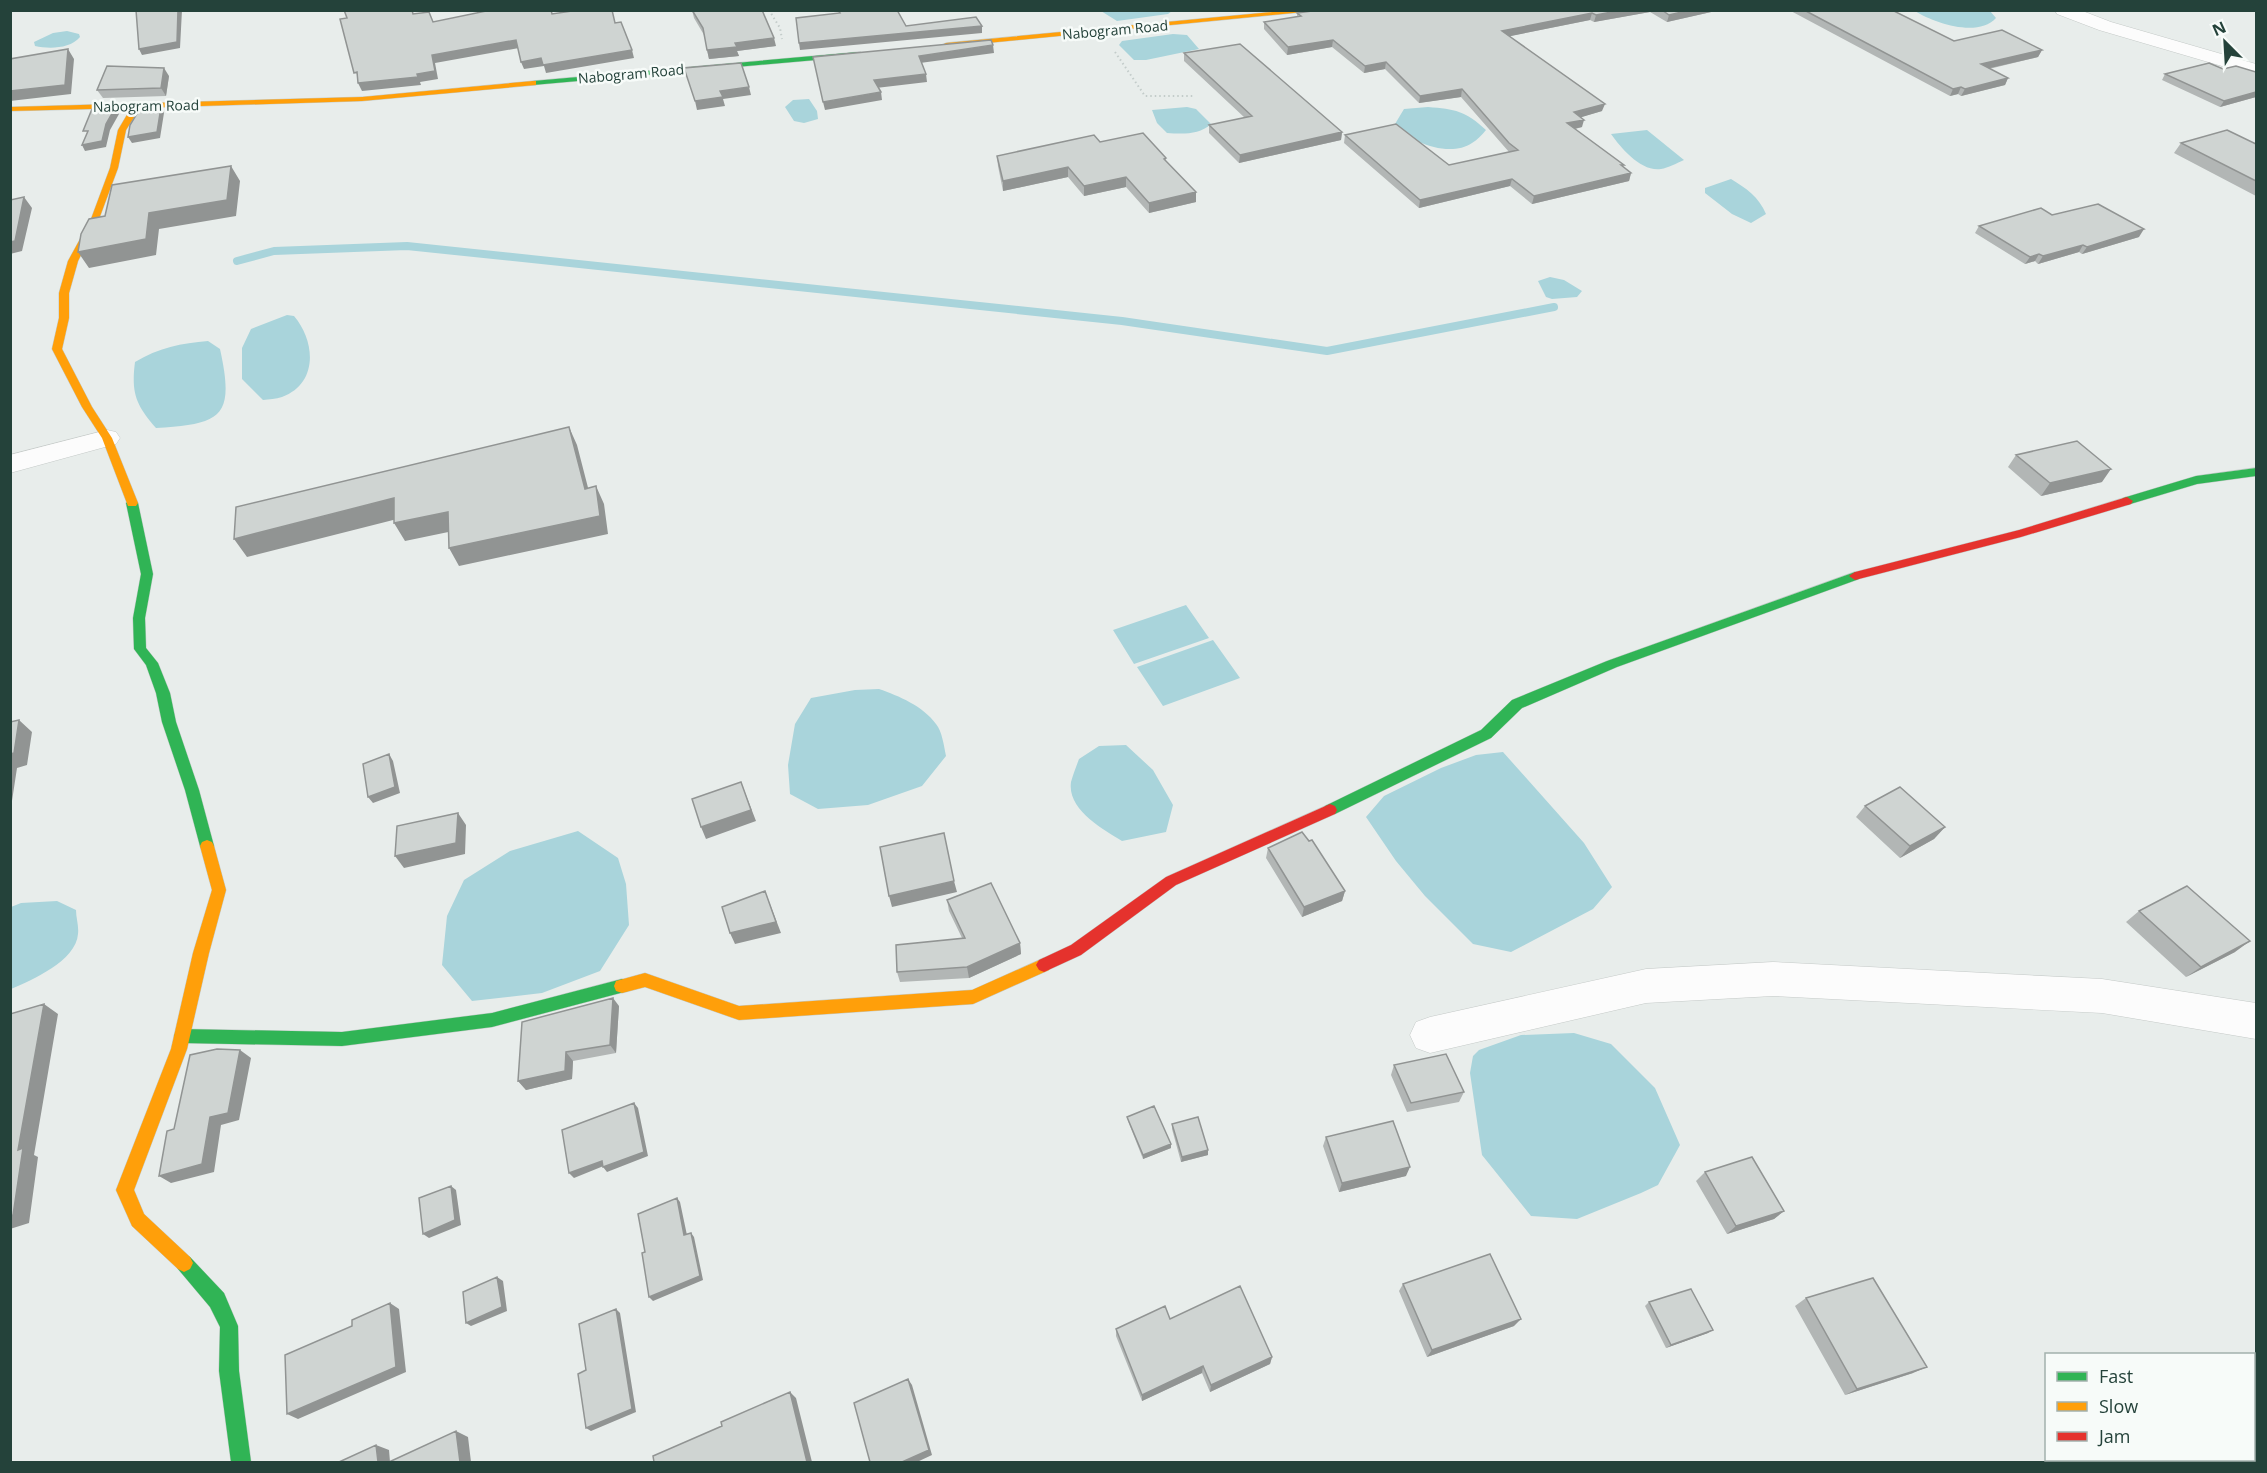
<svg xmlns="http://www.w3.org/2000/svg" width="2267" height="1473" viewBox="0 0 2267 1473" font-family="'Open Sans',sans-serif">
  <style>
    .water { fill: #a9d4db }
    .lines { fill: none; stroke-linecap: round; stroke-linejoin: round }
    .stream { stroke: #a9d4db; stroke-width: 8 }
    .street-casing { stroke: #c5cac8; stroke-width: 1 }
    .fast-casing { stroke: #c3cbc8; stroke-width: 1 }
    .slow-casing { stroke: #c3cbc8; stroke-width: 1 }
    .jam-casing { stroke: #c3cbc8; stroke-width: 1 }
    .path { stroke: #c3ccca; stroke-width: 2; stroke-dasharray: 1.5 3; stroke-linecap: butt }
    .street { fill: #fcfcfc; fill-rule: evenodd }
    .fast { fill: #30b455; fill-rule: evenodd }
    .slow { fill: #ff9f0a; fill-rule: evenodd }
    .jam { fill: #e5322d; fill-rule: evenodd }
    .wall { fill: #b2b6b5 }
    .shaded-wall { fill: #919493 }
    .building { fill: #cfd4d2; stroke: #919493; stroke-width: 1.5 }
    .labels { text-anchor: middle; stroke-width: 5; stroke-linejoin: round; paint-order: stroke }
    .far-street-label { font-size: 14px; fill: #24423a; stroke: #f7fbf9 }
  </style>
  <rect width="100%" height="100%" fill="#e8edeb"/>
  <path class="water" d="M1101,11l71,-1v1l-4,3 -51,7z
    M1915,11h75l6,7c-18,20 -62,5 -81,-7z
    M67,31l12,3 1,3c-10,12 -31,12 -45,9l-1,-4 19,-9z
    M1173,34l14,1 12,14 -53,11h-12l-15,-15 3,-4z
    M809,99l8,12 1,8 -14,4 -10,-2 -9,-14 8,-7z
    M1187,107l9,2 15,15c-12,11 -28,10 -44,9l-10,-10 -5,-13z
    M1428,107c27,2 38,4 58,23 -4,5 -9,10 -14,13 -22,15 -62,0 -77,-19l9,-15z
    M1647,130l37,30c-7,3 -16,8 -23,9 -20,3 -40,-21 -50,-35z
    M1731,179c15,9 28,18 35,35l-15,9 -19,-9 -27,-21v-5z
    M1550,277l14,3 18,11 -5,6 -25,2 -6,-2 -8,-16z
    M287,315l7,1c22,26 24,68 -12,81 -6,2 -13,2 -19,3l-21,-21v-31l9,-19z
    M208,341l12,8c15,68 2,75 -64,79 -20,-23 -25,-35 -21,-66 23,-14 47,-19 73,-21z
    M1186,605l23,33 -75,26 -21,-34z
    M1213,640l27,38 -77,28 -26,-39z
    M879,689c20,7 44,17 57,35 6,7 8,22 10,32l-24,30 -54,19 -50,4 -28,-15 -2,-29 7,-41 16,-26 44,-8z
    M1126,745l27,25 20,35 -7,27 -44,9c-19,-12 -55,-31 -51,-59 2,-7 5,-15 8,-23l20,-13z
    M1503,752l81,91 28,44 -19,22 -82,43 -38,-8 -48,-48 -29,-35 -30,-44 18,-21 57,-28 35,-13z
    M578,831l40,27 8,26 3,41 -29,46 -58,22 -70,8 -30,-36 5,-49 17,-36 46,-29z
    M57,901l19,9c0,8 3,16 2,24 -2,27 -46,46 -67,55v-82l10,-4z
    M1574,1033l37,11 44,44 25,57 -22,40 -17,8 -64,26 -46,-3 -49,-61 -12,-82 3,-17 6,-6 42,-15z"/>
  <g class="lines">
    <path class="stream" d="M237,261l37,-10 133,-5 715,75 205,30 227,-44"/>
    <g class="street-casing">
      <path id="street" d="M2055,10h25l31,12 145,42v12l-157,-46 -42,-16z
        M107,430l9,2 4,6 -4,6 -106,29v-18z
        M1773,962l329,17 154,24v36l-154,-26 -329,-17 -127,7 -216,50 -14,-5 -6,-13 6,-13 14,-5 216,-48z"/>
    </g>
    <g class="fast-casing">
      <path id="fast" d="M858,52h3v4l-328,29 -4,-2 4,-2z
        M2256,468v8l-59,8 -70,21 -6,-4 2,-3 73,-22z
        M132,499l6,4 15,71 -8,44 1,30 12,15 12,30 6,29 23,68 15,56 -2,4 -5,2 -5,-2 -2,-4 -15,-56 -23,-68 -6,-29 -10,-28 -12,-16 -1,-31 8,-44 -15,-71z
        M1855,572l6,4 -2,3 -242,88 -95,41 -31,30 -156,76h-10l-2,-4 2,-4 156,-76 31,-30 95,-39z
        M622,979l6,2 2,5 -2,5 -136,36 -150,19 -160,-3 -6,-2 -2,-5 2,-5 6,-2 160,3 150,-19z
        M184,1254l6,3 34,36 14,33 1,45 12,91h-20l-12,-91 1,-44 -10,-20 -32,-38 -3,-6 3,-6z"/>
    </g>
    <g class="slow-casing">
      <path id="slow" d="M1293,10h31l-378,37 -4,-2 4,-2z
        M533,81h3v4l-174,16 -222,7 -14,22 -8,38 -19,51 -21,42 -9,32v25l-7,31 30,58 20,31 26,65 -2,3h-8l-26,-68 -20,-31 -30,-58 7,-31v-25l9,-32 23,-42 19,-51 8,-38 13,-22 -121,3v-4l352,-10z
        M207,840l5,2 2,4 12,44 -17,63 -22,96 -53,141 10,24 46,43 3,6 -3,6 -6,3 -6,-3 -46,-43 -16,-36 55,-141 22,-96 19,-63 -12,-44 2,-4z
        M1044,958l5,2 3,5 -3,5 -76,34 -234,16 -94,-33 -23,6 -6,-2 -2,-5 2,-5 29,-8 94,33 233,-16z"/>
    </g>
    <g class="jam-casing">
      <path id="jam" d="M2127,497l6,4 -2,3 -110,33 -166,43 -6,-4 6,-4 164,-42z
        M1330,804l5,2 2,4 -2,4 -159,71 -95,70 -37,17 -5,-2 -3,-5 3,-5 32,-15 95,-68z"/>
    </g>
    <path class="path" d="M769,10l11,18 2,11
      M1115,52l30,44h50"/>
    <use href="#street" class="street"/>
    <use href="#fast" class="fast"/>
    <use href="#slow" class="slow"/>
    <use href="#jam" class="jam"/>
  </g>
  <path class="wall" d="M692,10l84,36 -39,5 2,5 -30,3 -5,-24 -10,-17z
    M1320,10h400l-53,12 -17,-10 -56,10 -4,-2 -80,16 92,75 -21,6 1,10 -7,2 56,44 -2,8 -97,23 -22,-18 -91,22 -75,-65 1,-8 104,30 60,-13 -48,-55 -42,6 -34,-34 -21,4 -32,-26 -45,8 -23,-26v-7l33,-5v-4z
    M1789,10h103l62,31 88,9 -4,7 -49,12 19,9 -3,7 -44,11 -3,-2 -8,2z
    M1184,53l158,79 -1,8 -102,23 -30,-30v-8l36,-7 -61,-57z
    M2223,69l33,3v25l-36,10 -58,-27 3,-6z
    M169,76l-3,20 -63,2 -6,-8z
    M2181,143l75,1v52l-82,-43z
    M997,156l169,2v3l30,31v10l-47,11 -23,-26 -42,9 -16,-19 -65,14 -5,-25z
    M2052,215l87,22 -57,17 -3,-2 -41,12 -3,-3 -10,3 -50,-31 4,-7z
    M2016,455l86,27 -61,14 -33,-29z
    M1865,806l80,21 -11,12 -34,19 -44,-41z
    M1268,848l77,43 -3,10 -40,16 -36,-59z
    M947,900l73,43 1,11 -52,24 -69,4 -3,-10 65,-34 -13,-27z
    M2139,911l96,41 -49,25 -60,-55z
    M619,1006l-3,47 -43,8 -1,18 -46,11 -8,-9z
    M1394,1065l70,27 -5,10 -52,10 -16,-37z
    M1127,1117l44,31 -28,11 -15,-38z
    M1172,1124l36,26v5l-27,7 -9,-33z
    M1326,1137l80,39 -67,16 -16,-46z
    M1705,1172l79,39 -10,8 -47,15 -31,-53z
    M1403,1284l111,42 -87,31 -28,-66z
    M1806,1298l107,75 -68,22 -50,-89z
    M1649,1302l59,31 -42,15 -21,-42z
    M1170,1319l102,38 -2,7 -60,28 -8,-19 -60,28 -26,-65v-7z"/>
  <path class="shaded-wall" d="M178,10h4l-2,38 -38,7 -3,-6z
    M1622,10h28v2l-56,10 2,-7z
    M1690,10h30l-53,12 2,-7z
    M1592,13l-2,7 -89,18 1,-7z
    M982,26v7l-182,17 -1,-7z
    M774,38l2,8 -39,5 2,5 -30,3 -2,-9 28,-7z
    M516,40l3,8 -84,15 3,16 -18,3 1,3 -59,6 -4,-8 59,-9 15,-19z
    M1333,40l-1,7 -45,8 1,-8z
    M993,45l1,8 -74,10 -1,-7z
    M68,49l6,10 -3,35 -61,7v-10z
    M632,50l2,8 -88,15 -2,-7 -20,3 -3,-7 20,-4z
    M2042,50l-4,7 -61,14 4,-7z
    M1386,62l-1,7 -21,4 1,-7z
    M164,68l5,8 -3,20 -5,-8z
    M926,74l1,8 -51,6 -2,-8z
    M2008,78l-3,7 -44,11 4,-7z
    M749,87l2,8 -28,4 2,7 -28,4 -2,-9 25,-10z
    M1961,87l-3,7 -8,2 3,-7z
    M1462,89l-1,8 -42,6 1,-7z
    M881,92l1,8 -57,10 -2,-8z
    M2256,92v5l-36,10 4,-6z
    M1605,104l-3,7 -30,9 2,-8z
    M161,107l3,6 -4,25 -28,5 -4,-6z
    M115,108l4,6 -9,16 -4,17 -21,4 -3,-6 24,-21z
    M1584,120l-2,7 -17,4 2,-8z
    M1342,132l-1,8 -102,23 1,-8z
    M231,166l9,15 -4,35 -77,13 -3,26 -67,13 -11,-16 71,-39z
    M1068,167v10l-65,14v-10z
    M1631,173l-2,8 -97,23 2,-8z
    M1126,177v10l-42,9v-10z
    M1512,179l-2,7 -91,22 1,-8z
    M1196,192v10l-47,11v-10z
    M24,197l8,11 -10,43 -12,3v-12z
    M2144,229l-5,8 -57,17 5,-7z
    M2083,245l-4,7 -41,12 5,-8z
    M2039,254l-4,7 -10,3 5,-7z
    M569,427l8,18 16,62 -8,-18z
    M2111,469l-9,13 -61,14 9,-13z
    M596,486l8,18 4,30 -149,32 -10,-18z
    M394,498l11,19 -158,40 -13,-18z
    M448,512l10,18 -53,11 -11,-18z
    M19,720l13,12 -5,33 -10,3 -7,46v-60z
    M389,754l4,7 7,32 -27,10 -5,-6z
    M741,782l15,39 -50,18 -5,-12z
    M458,813l8,12 -1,29 -61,14 -9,-12z
    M1945,827l-11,12 -34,19 10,-12z
    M954,881l3,11 -65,15 -3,-11z
    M765,891l16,42 -46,11 -5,-11z
    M1345,891l-3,10 -40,16 2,-10z
    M2250,941l-15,11 -49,25 15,-10z
    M1020,943l1,11 -52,24 -2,-11z
    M613,998l6,8 -3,47 -6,-8z
    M44,1004l14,10 -24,141 4,2 -9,66 -19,6v-13l8,-66z
    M240,1050l11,8 -12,62 -18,5 -7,47 -43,11 -12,-7 51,-59z
    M566,1052l7,9 -1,18 -46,11 -8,-9z
    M634,1103l4,5 10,48 -41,16 -4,-5z
    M1171,1144v4l-28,11v-4z
    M1208,1150v5l-27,7 1,-5z
    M602,1161l4,4 -32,13 -5,-5z
    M1410,1167l-4,9 -67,16 3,-9z
    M451,1186l5,4 5,35 -32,13 -6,-4z
    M677,1198l3,4 8,38 -4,-5z
    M1784,1211l-10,8 -47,15 9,-8z
    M691,1233l3,4 9,43 -50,21 -4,-4z
    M497,1277l6,4 4,30 -36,15 -5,-3z
    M390,1303l9,6 7,63 -108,47 -11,-5z
    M616,1309l4,4 16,99 -45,19 -5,-3z
    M1521,1319l-7,7 -87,31 5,-7z
    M1713,1330l-5,3 -42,15 5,-3z
    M1272,1357l-2,7 -60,28 1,-7z
    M1203,1366l-1,7 -60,28v-6z
    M1927,1367l-14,6 -68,22 12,-6z
    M908,1379l4,6 20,70 -15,7h-15z
    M790,1392l6,6 16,64h-5z
    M456,1431l12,6 3,25h-11z
    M376,1445l13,5 1,12h-12z"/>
  <path class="building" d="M136,10h42l-1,32 -38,7z
    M344,10h68l1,4 16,-2 4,10 58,-12h60l1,4 27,-4h33l3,13 6,-1 11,28 -89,15 -2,-7 -20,4 -5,-22 -84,15 3,16 -18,3 1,3 -60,6 -1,-11 -3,1 -14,-54 7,-1z
    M692,10h70l12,28 -39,5 2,4 -30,3 -4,-22z
    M838,10h59l9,16 70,-9 6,9 -183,17 -3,-25 44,-5z
    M1320,10h302l-26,5 -4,-2 -90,18 103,73 -31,8 10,8 -17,3 57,42h-3l10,8 -97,23 -22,-17 -92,21 -75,-65 51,-11 53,41 69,-15 -9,-7 -47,-54 -42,7 -34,-34 -21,4 -32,-26 -45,7 -24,-25 37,-6 -4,-3z
    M1662,10h28l-21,5z
    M1804,10h88l62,31 48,-11 40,20 -61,14 27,14 -43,11 -4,-2 -8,2z
    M991,40l2,5 -74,11 7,18 -52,6 7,12 -58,10 -10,-45z
    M1240,44l102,88 -102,23 -31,-30 43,-9 -68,-63z
    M68,49l-3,36 -55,6v-32z
    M741,63l8,24 -29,4 3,6 -28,4 -11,-33z
    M2209,63l14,6 13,-3 20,6v20l-32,9 -59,-27z
    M107,66l57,2 -3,20 -64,2z
    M141,107h20l-4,25 -29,5 2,-12z
    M115,108l-9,16 -4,17 -20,4 6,-14h-5l9,-22z
    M2227,130l29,14v37l-75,-38z
    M1143,133l23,25 -2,1 32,33 -47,11 -23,-26 -42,9 -16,-19 -65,14 -6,-25 97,-21 6,7z
    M231,166l-4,34 -78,13 -3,26 -68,13 3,-18 8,-15 16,-3 7,-31z
    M24,197l-9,44 -5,1v-42z
    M2098,204l46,25 -57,18 -4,-2 -40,11 -4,-2 -9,3 -51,-31 62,-18 11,7z
    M569,427l16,62 11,-3 4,30 -151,32 -1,-36 -54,11v-25l-160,41 2,-32z
    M2077,441l34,28 -61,14 -34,-28z
    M19,720l-5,33 -4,1v-32z
    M389,754l6,33 -27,10 -5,-33z
    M741,782l10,28 -50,17 -9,-28z
    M1900,787l45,40 -35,19 -45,-40z
    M458,813l-2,30 -61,13 2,-30z
    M1302,832l7,9 3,-1 33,51 -41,16 -36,-59z
    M944,833l10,48 -65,15 -9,-49z
    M991,883l29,60 -53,24 -70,5 -1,-27 69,-7 -18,-38z
    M2187,886l63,55 -49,26 -62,-56z
    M765,891l11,31 -46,11 -8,-26z
    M613,998l-3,47 -44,7 -1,19 -47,10 4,-59z
    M44,1004l-26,146 5,-2 -10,67 -3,1v-202z
    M217,1049l23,1 -12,63 -18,4 -8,47 -43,12 8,-45 7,-2 16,-74z
    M1446,1054l18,38 -53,11 -17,-38z
    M634,1103l10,49 -41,15 -1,-6 -33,12 -7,-43z
    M1154,1106l17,38 -28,11 -16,-38z
    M1198,1117l10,33 -26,7 -10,-33z
    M1393,1121l17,46 -68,16 -16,-46z
    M1752,1157l32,54 -48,15 -31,-54z
    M451,1186l4,34 -32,14 -4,-36z
    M677,1198l7,37 7,-2 9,43 -51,21 -7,-44 3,-1 -7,-38z
    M1490,1254l31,65 -89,31 -29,-66z
    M497,1277l5,30 -36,16 -3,-31z
    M1873,1278l54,89 -70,22 -51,-91z
    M1240,1286l32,71 -61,28 -8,-19 -61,29 -26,-66 49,-23 5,13z
    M1691,1289l22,41 -42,15 -22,-43z
    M390,1303l6,64 -109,47 -2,-59 67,-29v-6z
    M616,1309l16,100 -46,19 -8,-54 8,-4 -7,-46z
    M908,1379l21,71 -27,12h-32l-16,-59z
    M790,1392l17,70h-153l-1,-6 69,-30 -1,-4z
    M456,1431l4,31h-71z
    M376,1445l2,17h-39z"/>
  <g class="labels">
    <g class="far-street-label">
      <text transform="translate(1115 30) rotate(-5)" y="5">Nabogram Road</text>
      <text transform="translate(631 74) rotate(-5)" y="5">Nabogram Road</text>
      <text transform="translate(146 106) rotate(-1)" y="5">Nabogram Road</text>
    </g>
  </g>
  <rect width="2267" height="1473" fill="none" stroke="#24423a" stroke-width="24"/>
  <rect x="2045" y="1353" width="210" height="108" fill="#f7fbf9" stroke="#a3b1ad" stroke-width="1.5"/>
  <rect x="2057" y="1372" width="30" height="9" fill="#30b455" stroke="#a3b1ad" stroke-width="1.5"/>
  <text x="2099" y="1383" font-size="18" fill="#24423a">Fast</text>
  <rect x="2057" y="1402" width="30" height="9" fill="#ff9f0a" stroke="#a3b1ad" stroke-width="1.5"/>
  <text x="2099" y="1413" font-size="18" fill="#24423a">Slow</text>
  <rect x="2057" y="1432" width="30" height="9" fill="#e5322d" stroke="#a3b1ad" stroke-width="1.5"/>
  <text x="2099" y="1443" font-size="18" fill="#24423a">Jam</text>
  <g transform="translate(2225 42) rotate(336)" stroke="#f7fbf9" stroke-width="4.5" paint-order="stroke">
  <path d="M0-4.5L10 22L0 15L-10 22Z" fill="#24423a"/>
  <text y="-9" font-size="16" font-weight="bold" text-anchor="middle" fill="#24423a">N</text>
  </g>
</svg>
